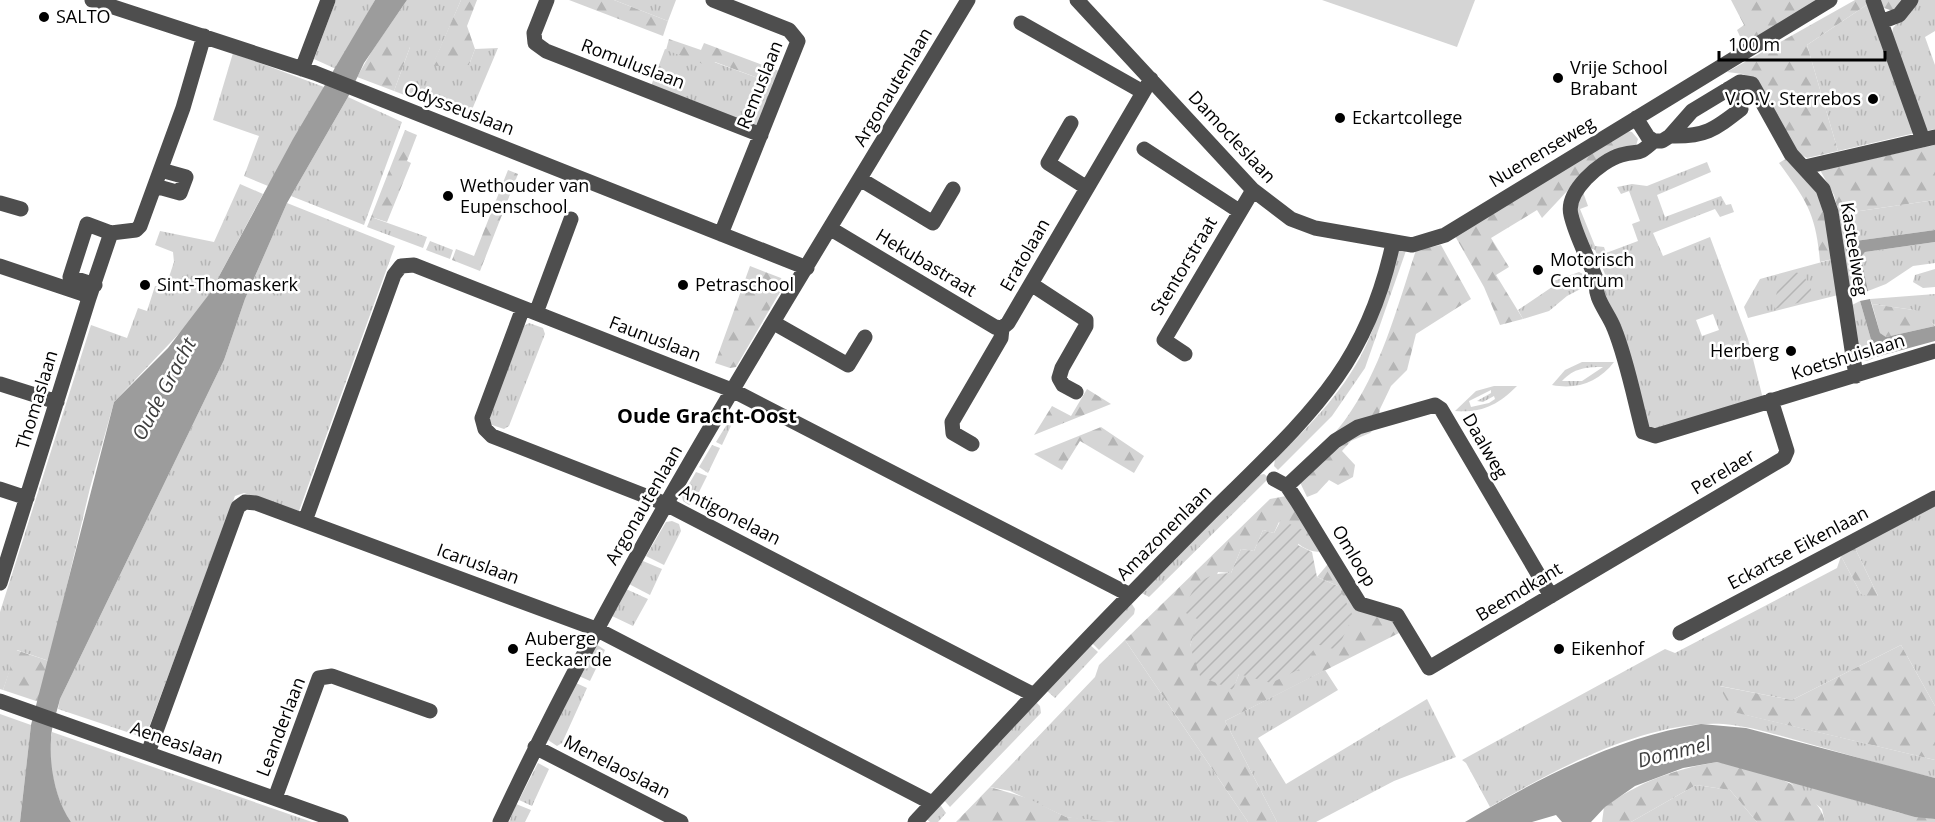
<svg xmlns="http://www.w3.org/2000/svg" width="1935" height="822" viewBox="0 0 1935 822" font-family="'Open Sans',sans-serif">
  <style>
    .grass { fill: url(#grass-tufts); fill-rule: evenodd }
    .forest { fill: url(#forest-firs) }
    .garden { fill: url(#garden-furrows) }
    .pitch { fill: #d5d5d5 }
    .water { fill: #9c9c9c }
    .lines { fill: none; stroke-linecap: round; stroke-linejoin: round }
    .minor { stroke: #4e4e4e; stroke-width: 15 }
    .poi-dot { fill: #000; stroke: #fff; stroke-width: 2 }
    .labels { text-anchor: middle; stroke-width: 5; stroke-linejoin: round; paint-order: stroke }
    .poi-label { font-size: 18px; fill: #000; stroke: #fff; text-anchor: start }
    .street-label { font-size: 18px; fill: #000; stroke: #fff }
    .water-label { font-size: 20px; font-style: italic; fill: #3d3d3d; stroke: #fff }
    .neighbourhood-label { font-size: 20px; font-weight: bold; fill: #000; stroke: #fff }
  </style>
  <defs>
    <pattern id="grass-tufts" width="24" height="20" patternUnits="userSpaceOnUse" patternTransform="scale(1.5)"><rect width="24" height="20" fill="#d5d5d5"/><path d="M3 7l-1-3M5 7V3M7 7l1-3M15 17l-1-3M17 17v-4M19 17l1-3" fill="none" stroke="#b5b5b5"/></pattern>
    <pattern id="forest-firs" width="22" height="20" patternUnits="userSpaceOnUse" patternTransform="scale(1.5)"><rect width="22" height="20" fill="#d5d5d5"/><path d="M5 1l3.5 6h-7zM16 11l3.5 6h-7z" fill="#b5b5b5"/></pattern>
    <pattern id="garden-furrows" width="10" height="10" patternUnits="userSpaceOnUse" patternTransform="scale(1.5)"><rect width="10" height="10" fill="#d5d5d5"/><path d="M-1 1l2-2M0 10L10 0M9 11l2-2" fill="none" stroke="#b5b5b5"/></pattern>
  </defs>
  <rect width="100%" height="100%" fill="#fff"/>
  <path class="grass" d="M336,0h39l-39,69 -22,-10z
    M407,0h54l-28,65h36l6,-16 23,-1 -30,71 -74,-28 16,-44 -38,4z
    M614,0h62l-8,21z
    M1918,0h17v31l-10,6 10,28v64l-9,2 -34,-97 1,-6z
    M1868,4l47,129 -77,18 -31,-106z
    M665,49l49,13 60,22 -17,44 -106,-42z
    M233,53l91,34 -56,99 -24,-10 15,-40 -46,-16z
    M348,97l54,25 -38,103 -73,-29z
    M1707,162l4,10 -54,23 8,22 56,-21 5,9 5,-1 3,8 -14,5 -5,-8 -62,24 10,23 47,-19 38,102 15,60 -115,32 -49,-142 10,-5 -14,-34 -10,-4 -10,-34 8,-20 5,14 -8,3 15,37 9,1 2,6 32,-12 -6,-17 8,-3 -11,-30 -8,3 -4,-7 15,-3 15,2zM1713,314l6,16 -17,6 -6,-16z
    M240,184l23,10 -53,99 -20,29 -76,80 -24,86 -41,173 -32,-11 -14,40 -3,-1v-77l91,-287 36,13 11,-30 9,3 8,-25 10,3 9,-27 -1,-10 -18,-7 5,-14 54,11z
    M1935,200v30l-87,12 -3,5 13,47 -9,-1 -3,-3 -7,-76z
    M287,203l108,43 -96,265 -55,-18 -9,3 -90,242 -87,-29 2,-10 164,-339 21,-61z
    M371,217l56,20 -4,11 -56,-21z
    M430,241l23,9 -3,9 -24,-9z
    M1935,242v21l-22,3 -27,18 -18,7 -7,-34 4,-5z
    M1408,245l-43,123 -33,48 -54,54 -4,-4 1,-7c36,-34 73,-72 93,-118 13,-29 20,-61 29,-92z
    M1833,259l5,36 -90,23 -4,-11 16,-28z
    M1935,269v18l-12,1 -10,-6 2,-7z
    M1579,272l12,6 -1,6 -23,12 -18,15 -26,8 -5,-9 37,-25 -1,-4z
    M1935,294v31l-21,-15 -42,-6 -2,-5z
    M1860,301l16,56 -9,4 -8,-1 -7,-55z
    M529,323l14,5 2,6 -36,92 -5,3 -12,-4 -3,-7 35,-92z
    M1582,362h32c-15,20 -37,28 -62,23l13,-15zM1603,367l-21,14h-20c12,-13 24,-14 41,-14z
    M1494,386h23c-19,19 -35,27 -62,25l21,-20zM1491,390v3l-14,8 6,1 11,-6 1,3 -6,4 -18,4 -2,-6z
    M737,408l1,3 -16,34 -6,-3z
    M712,445l8,3 -12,25 -9,-6z
    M696,472l11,4 -13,26 -5,3 -6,-4 -1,-5z
    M1264,474l5,4 -120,119 -9,-5 119,-117z
    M1935,506v200l-34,-61 -109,55 -72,-14 14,26 201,48v18c-44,-10 -88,-24 -132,-36 -26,-7 -53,-16 -80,-18 -77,-4 -169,46 -233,83l-24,-44 -4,-3 203,-111 10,4 162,-85 4,-12 20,38 17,2 -23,-48z
    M672,521l7,3 2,7 -17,34 -18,-9 20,-34z
    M643,561l19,8 -12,26 -21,-11z
    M626,589l22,10 -15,27 -21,-10z
    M1130,601l5,8 -1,5 -35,36 -8,-8z
    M1125,640l123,182h-133l-37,-3 -12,-2 -56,-26 -20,-4 105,-110 4,-12z
    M596,644l9,6 -15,31 -11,-5z
    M1089,644l9,8 -43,46 -9,-8z
    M1325,670l13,20 -80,48 28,46 141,-85 29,58 -62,24 -78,41h-39l-52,-101z
    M576,683l11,5 -25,55 -5,3 -9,-6z
    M1035,701l5,5 1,7 -91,94 -7,-8z
    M0,714l31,11 -11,97h-20z
    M52,732l260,90h-241c-16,-22 -25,-63 -19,-90z
    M538,763l11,6 -17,37 -13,-6z
    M1787,780l113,33v9h-75l-3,-13z
    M1696,785l34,5 27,32h-126z
    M939,803l7,10 -8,9h-8l-5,-4z
    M516,804l15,6 -6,12h-16z"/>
  <path class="forest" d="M461,0h16l-10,26 8,23 -6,16 -37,1z
    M569,0h45l54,21 -5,15z
    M1731,0h92l-79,45 -7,-15 7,-5z
    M1855,0h10l3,4 -61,41 31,106 -31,7 -9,-5 -40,-70 -15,-9 -16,-2z
    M1877,0h31l-15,11 -12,-4z
    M669,39l32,11 3,-7 75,28 -5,13 -59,-22 -4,5 -45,-17z
    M400,40l9,3 1,4 -16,44 -37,-14 15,-26z
    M405,130l12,5 -10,26 4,2 -24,59 -16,-5z
    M1627,131l5,1 6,7 -3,10 -65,39 -28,30 -5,-8 -46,28 18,29 -13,8 27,44 -23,6 -16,-38 -29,-51z
    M1935,145v55l-96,14 -5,-19 -14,-25z
    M1787,158l33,33 13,68 -13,3c-4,-48 -13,-61 -41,-99z
    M508,170l10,4 -38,97 -28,-11 4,-11 18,7z
    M1441,245l30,54 -55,35 -9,36 -16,16 -11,23 -3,17 -7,7 -19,8 -9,10 13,14 -2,12 -15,8 -9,-5 -12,13 -10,4 -11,-23c16,-17 35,-35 49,-54 36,-50 52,-112 71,-170z
    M750,266l31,12 3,7 -48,82 -6,1 -15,-5z
    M1872,304l42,6 8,2 13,14 -49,11 -6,-4z
    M1087,389l24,15 -77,31 18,-29 19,10z
    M1101,427l43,29 -10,17 -54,-32 -18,29 -28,-16z
    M1286,496l35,56c-21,0 -30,-16 -42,-30l-5,11 -11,-3 -9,21 -13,-2 -10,24 -13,-1 -28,74 43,43 6,-15 99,-88 -21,-9 11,-13 30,46 35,9 8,13 -176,89 52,101h-29l-123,-182 145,-141z
    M1855,548l23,48 -7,2 -10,-4 -20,-38z
    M1901,645l34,61v54l-202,-48 -14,-26 73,14z
    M16,650l33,11 -10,41 -36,-12z
    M1717,762c35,6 100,20 108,60h-68l-27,-32 -34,-5 -65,37h-29l2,-15c35,-25 71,-38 113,-45z
    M990,787l37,11 39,19 49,5h-159z
    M1900,813l35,6v3h-35z"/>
  <path class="garden" d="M1794,272l9,2 8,15 1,10 -37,10c0,-15 3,-23 10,-36z
    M1281,520l22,10 -5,15 14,7 5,25 21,9 15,30 -16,34 -21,-6 -10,22 -35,17 -32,-9 -6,16 -33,-14 -10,-30 9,-26 -15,-8c8,-26 18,-39 47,-39l10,-24 13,2 9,-21 11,3z"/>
  <path class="pitch" d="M1322,0h153l-18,47z"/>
  <path class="water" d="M375,0h32l-43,63 -16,34 -61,106 -42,96 -21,61 -164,339c-3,13 -9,28 -9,41 -2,27 5,61 20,82h-51l11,-97 83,-323 54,-54 42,-55 83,-154z
    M1935,230v12l-70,10 -4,5 7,34 -10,3 -13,-47 3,-5z
    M1870,299l10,34 6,4 49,-11v15l-59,16 -16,-56z
    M1701,724l45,4 189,50v41l-20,-2 -198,-55 -34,6 -48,18 -30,21 -14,15h-29l-6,-7 -24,7h-67c73,-43 151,-85 236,-98z"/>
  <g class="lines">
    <path class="minor" d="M92,0l223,73 492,195
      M547,0l-13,33 1,10 11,8 215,84
      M713,0l76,30 9,11 -77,193
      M1077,0l176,190 38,29 24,9 97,17 33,-10 385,-235
      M1873,0l50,140
      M1881,22l18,-7 12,-15
      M1021,23l122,69
      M302,69l26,-69
      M1636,118l12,19 6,4h8l8,-5 22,-25 48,-29 12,2 39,70 32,35 8,23 25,164
      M1071,123l-23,40 39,25
      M1670,136c35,1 44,-6 71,-27l-13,-20
      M1654,141c-19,17 -13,8 -33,14 -21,6 -56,37 -50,60 5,22 18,45 26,66 -4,17 11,31 17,47 13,32 20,70 29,104l12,4 280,-85
      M1144,149l95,62
      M1805,167l130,-30
      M860,179l73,44 20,-34
      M155,186l25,7 6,-16 -25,-7
      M0,203l21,6
      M831,229l164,98 7,1
      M111,233l25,-3 4,-4 43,-118 21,-72
      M0,266l83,28 6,4 -89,285
      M1031,284l55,36v6l-24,42 -3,10 4,7 13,7
      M89,298l22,-65 -24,-9 -17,53 25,8
      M523,308l-41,110 3,11 7,7 174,68 368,191
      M536,313l35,-94
      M774,323l74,42 17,-28
      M1185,354l-21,-14 89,-150
      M0,384l57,18
      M972,444l-19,-11 -1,-11 49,-84 1,-10 6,-5 143,-244
      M1274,479l13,7 10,15 63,103 37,11 32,53 355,-210 3,-7 -16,-51
      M1287,486l48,-45 23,-14 77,-22 6,4 110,187
      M0,489l27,9
      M305,521l89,-246 7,-9 13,-1 320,126 396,204
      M1680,633l255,-135
      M0,701l341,121
      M535,747l146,75
      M148,753l90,-246 7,-5 11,1 340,126 336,174
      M275,798l44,-120 13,-2 98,35
      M500,822c134,-286 306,-552 468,-822
      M915,822c71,-76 142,-153 215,-227 33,-34 67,-69 102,-103 82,-81 136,-131 161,-249"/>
  </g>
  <g class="poi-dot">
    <circle cx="44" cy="17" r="6"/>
    <circle cx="1558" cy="78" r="6"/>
    <circle cx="1873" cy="99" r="6"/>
    <circle cx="1340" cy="118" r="6"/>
    <circle cx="448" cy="196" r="6"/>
    <circle cx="1538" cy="270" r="6"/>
    <circle cx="145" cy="285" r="6"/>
    <circle cx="683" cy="285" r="6"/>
    <circle cx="1791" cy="351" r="6"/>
    <circle cx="513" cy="649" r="6"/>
    <circle cx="1559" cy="649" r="6"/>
  </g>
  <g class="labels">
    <g class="poi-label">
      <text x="56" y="23">SALTO</text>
      <text x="1570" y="74">Vrije School<tspan x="1570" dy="21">Brabant</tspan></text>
      <text x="1861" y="105" text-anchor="end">V.O.V. Sterrebos</text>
      <text x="1352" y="124">Eckartcollege</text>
      <text x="460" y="192">Wethouder van<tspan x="460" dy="21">Eupenschool</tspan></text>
      <text x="1550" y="266">Motorisch<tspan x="1550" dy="21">Centrum</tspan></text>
      <text x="157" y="291">Sint-Thomaskerk</text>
      <text x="695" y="291">Petraschool</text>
      <text x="1779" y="357" text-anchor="end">Herberg</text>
      <text x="525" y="645">Auberge<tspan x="525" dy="21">Eeckaerde</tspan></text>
      <text x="1571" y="655">Eikenhof</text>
    </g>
    <g class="street-label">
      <text transform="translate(633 64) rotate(21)" y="6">Romuluslaan</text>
      <text transform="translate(760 85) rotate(-68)" y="6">Remuslaan</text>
      <text transform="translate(893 87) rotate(-59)" y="6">Argonautenlaan</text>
      <text transform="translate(459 109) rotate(21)" y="6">Odysseuslaan</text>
      <text transform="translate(1232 137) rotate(47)" y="6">Damocleslaan</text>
      <text transform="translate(1542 152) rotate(-31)" y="6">Nuenenseweg</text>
      <text transform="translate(1854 249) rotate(81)" y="6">Kasteelweg</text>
      <text transform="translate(1025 255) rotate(-60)" y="6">Eratolaan</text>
      <text transform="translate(926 263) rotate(31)" y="6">Hekubastraat</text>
      <text transform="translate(1184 266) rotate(-59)" y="6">Stentorstraat</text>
      <text transform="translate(655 339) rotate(21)" y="6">Faunuslaan</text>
      <text transform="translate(1848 357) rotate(-17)" y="6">Koetshuislaan</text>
      <text transform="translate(37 400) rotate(-73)" y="6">Thomaslaan</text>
      <text transform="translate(1485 446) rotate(60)" y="6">Daalweg</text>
      <text transform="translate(1723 472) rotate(-31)" y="6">Perelaer</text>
      <text transform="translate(644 505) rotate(-60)" y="6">Argonautenlaan</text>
      <text transform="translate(730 515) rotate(27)" y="6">Antigonelaan</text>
      <text transform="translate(1164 533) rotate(-45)" y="6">Amazonenlaan</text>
      <text transform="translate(1798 548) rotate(-28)" y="6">Eckartse Eikenlaan</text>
      <text transform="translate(1354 556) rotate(59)" y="6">Omloop</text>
      <text transform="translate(478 564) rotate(20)" y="6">Icaruslaan</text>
      <text transform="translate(1519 592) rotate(-31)" y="6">Beemdkant</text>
      <text transform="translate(281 727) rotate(-69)" y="6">Leanderlaan</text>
      <text transform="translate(177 743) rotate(19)" y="6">Aeneaslaan</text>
      <text transform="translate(617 767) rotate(27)" y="6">Menelaoslaan</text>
    </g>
    <g class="water-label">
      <text transform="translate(164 389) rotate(-62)" y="7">Oude Gracht</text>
      <text transform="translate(1674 752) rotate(-14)" y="7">Dommel</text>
    </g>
    <g class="neighbourhood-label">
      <text x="707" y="423">Oude Gracht-Oost</text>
    </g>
  </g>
  <path d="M1719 51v9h166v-9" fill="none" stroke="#000000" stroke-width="3"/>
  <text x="1728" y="51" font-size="18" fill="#000000" stroke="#ffffff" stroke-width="4.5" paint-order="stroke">100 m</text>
</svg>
